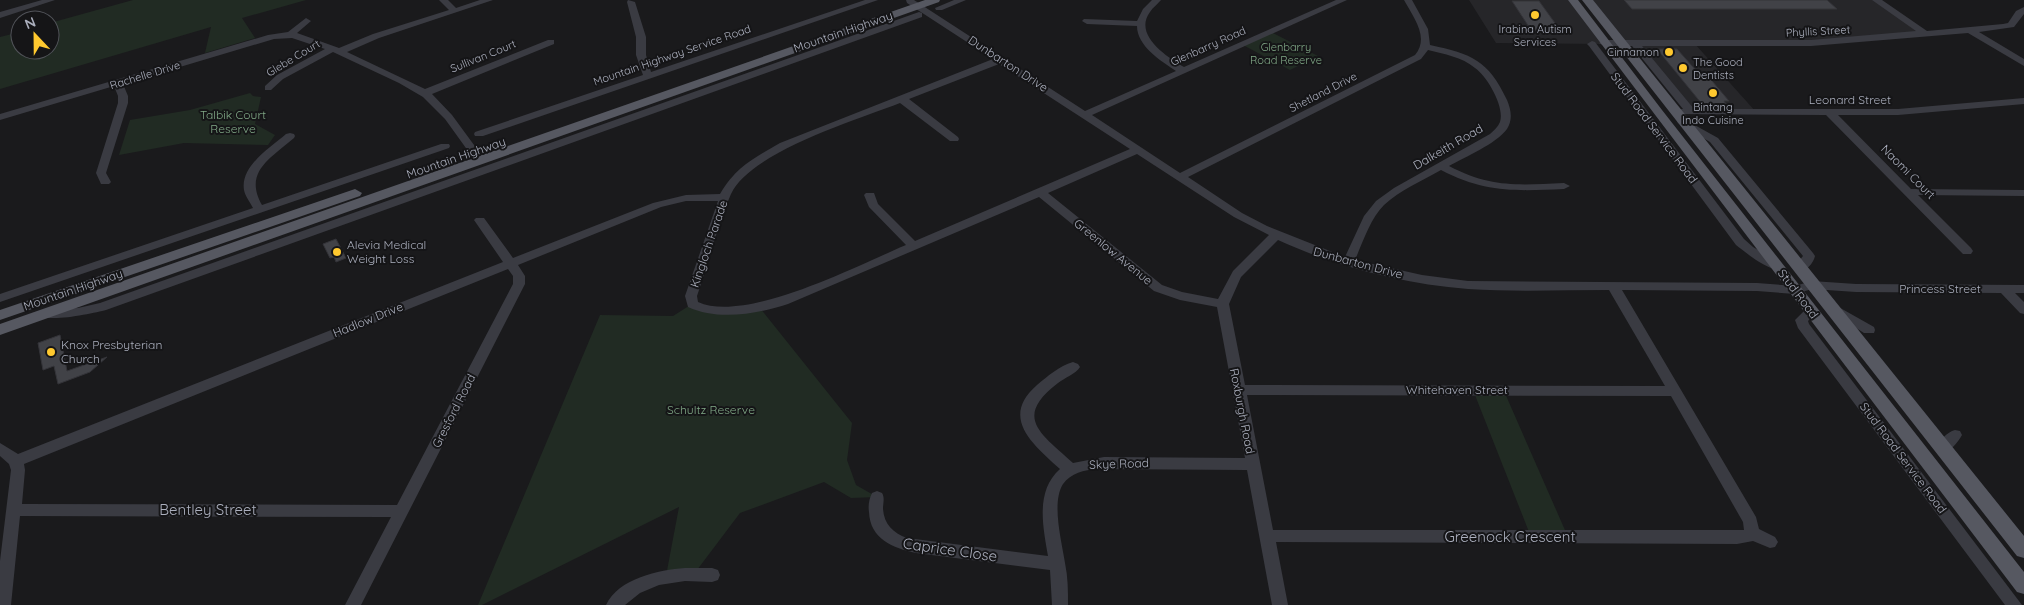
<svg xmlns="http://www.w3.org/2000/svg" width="2024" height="605" viewBox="0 0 2024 605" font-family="Quicksand,sans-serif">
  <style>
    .built { fill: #262629 }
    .green { fill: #212b23 }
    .building { fill: #414247; stroke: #343439 }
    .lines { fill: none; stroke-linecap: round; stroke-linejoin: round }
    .minor { fill: #3a3b42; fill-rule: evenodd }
    .major { fill: #565861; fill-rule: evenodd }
    .poi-dot { fill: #ffc92f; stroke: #151517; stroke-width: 2 }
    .labels { text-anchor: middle; stroke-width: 4; stroke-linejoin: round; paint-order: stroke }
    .far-poi-label { font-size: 11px; fill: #abafbd; stroke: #151517 }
    .far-street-label { font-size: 11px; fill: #abafbd; stroke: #151517 }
    .far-park-label { font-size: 11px; fill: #81a987; stroke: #151517 }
    .street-label { font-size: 12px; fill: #abafbd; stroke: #151517 }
    .park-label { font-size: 12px; fill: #81a987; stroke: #151517 }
    .poi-label { font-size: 12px; fill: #abafbd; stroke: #151517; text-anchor: start }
    .near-street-label { font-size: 15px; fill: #abafbd; stroke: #151517 }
  </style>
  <rect width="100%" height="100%" fill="#1a1a1c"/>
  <path class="built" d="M1469,0h104l32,44 -109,-1z
    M1587,0h289l50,34 -86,7 -145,3 61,68h-65l-55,-69h-16z"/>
  <path class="green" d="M133,0h173l-64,18 13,20 -50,15 6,-26 -211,62v-52l20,-5v18h30v-27z
    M1271,32l47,24 -28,14 -47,-25z
    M250,93l3,3 8,1 -6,27 20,11 -7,10 -84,-2 -65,12 11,-35 60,-10z
    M692,304l5,3 63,1 92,115 -5,37 9,25 21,12 -26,1 -27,-16 -84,31 -46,61 -28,2 13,-69 -197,98h-4l122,-290 73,1z
    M1473,390l31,1 64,146h-37z"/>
  <path class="building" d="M1624,0h203l10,9h-205z
    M1512,1h27l21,29h-29z
    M1657,49h20l23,26h7l22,26h-5l2,3h-24z
    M336,239l10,19 -10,4 -2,-5 -4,1 -7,-14z
    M60,335l7,36 40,-14 -17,15 -32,12 -4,-18 -11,4 -5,-27z"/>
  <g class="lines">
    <path class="minor" d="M42,0h13l-55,18v-6z
      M439,0h9l8,8 24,-8h13l-114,38 -32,14 78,37 123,-49h6v4l-122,50 20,21 33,45 -1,2h-8l-31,-43 -22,-22 -24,-14 -66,-31 -50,27 -12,11h-6v-4l12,-11 48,-26 -33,-11 -18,1 -151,45 5,12v7l-22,70 5,9 -2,2h-8l-5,-11 22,-70v-7l-4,-10 -114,34v-6l268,-79 20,-3 18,-14 5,3 -14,12 42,15 34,-14 76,-24z
      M628,0l7,2 11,35v18l5,17 214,-72h13l-395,136h-8l-1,-2 1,-2 168,-57 -7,-20v-18l-9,-35z
      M906,0h8l171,111 91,-40c-15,-10 -39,-25 -39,-45l-50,-2 -5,-3 2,-2 53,2 6,-12 9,-9h9c-3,4 -8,7 -11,12 -17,23 17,45 34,55l152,-67h11l-255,115 88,58 235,-118c15,-18 -2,-38 -11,-55h8l16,29 2,16c42,9 58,15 77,55 4,10 6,19 0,29 -11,15 -42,28 -58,37 42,22 69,19 115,17l6,3 -6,3c-48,2 -79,4 -123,-19 -19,11 -41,20 -57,35 -14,14 -21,37 -29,55l67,15 46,6 289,2 38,3 17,-5 44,3 168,1v8h-9l9,9v12l-4,-1 -19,-20 -145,-1 -44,-3 -17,5 -38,-3 -135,-1 134,227 3,12 16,8 3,5 -3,5 -5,1 -17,-7 -16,3 -461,-2 12,63h-16l-25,-135 -150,-1c-13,1 -26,4 -34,15 -12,19 -1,58 2,79 3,14 3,28 3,42h-16l-2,-35 -134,-17c-23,-5 -46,-14 -47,-41 -1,-6 0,-13 3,-19l5,-2 5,2c3,5 1,10 1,16 1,15 10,24 24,29l141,18c-5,-29 -13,-65 12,-87 -26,-24 -61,-51 -23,-84 11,-9 22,-19 36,-23l5,2 2,3c-4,7 -16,11 -22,16 -46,35 -16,51 15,80l31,-6 141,1 -28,-151 -37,-7 -26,-9 -115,-94 -251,107c-31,10 -70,17 -100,3l-3,-11 33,-95h-32l-25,6 -143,58 7,11v8l-164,321h-16l46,-88 -371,-1 -9,89h-11v-44l11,-91 -2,-6 -9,-8v-13l18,11 485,-192 -29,-42 2,-2h8l29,40 140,-55 33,-8 34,-1c17,-28 33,-35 60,-51l213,-84 -86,-56zM1428,50c16,4 34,7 47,18 12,8 30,39 25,54 -2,5 -6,8 -10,12l-96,54 -18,13 -12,15 -19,41 -78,-31 -25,-13 -54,-36 233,-118zM999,64l131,85 -215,92 -37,-37 -4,-11h-8l-2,2 5,12 37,38c-48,20 -160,79 -208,57l-1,-6c11,-32 21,-72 34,-102 19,-42 126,-74 169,-91l50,38h8l1,-2 -1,-2 -49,-38zM1137,154l97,63 35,18 -36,36 -15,28 -36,-7 -20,-7 -114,-92zM1278,240c59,27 125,44 190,49 47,3 94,1 141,1l56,96 -420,-1 -16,-81 12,-27zM508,269l5,7v8l-116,221 -375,-1 3,-34 -1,-6zM1247,395l424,1 72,126 1,8h-471z
      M954,0h12l-24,10h-6l-1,-2z
      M1872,0h10l45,31 76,-7 5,-1 8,-12 8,-4v7l-10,13 -35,5 45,27v7l-56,-33 -157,13h-169l52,63h204l126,-11v6l-126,11h-60l73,74 113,1v6l-106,-1 53,53 2,3 -2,3h-8l-137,-139 -155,-1v-4l12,-1 -51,-63h-28l-5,-3 5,-3h207l105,-9z
      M919,12l3,1v4l-816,293c-12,3 -61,14 -68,4l6,-4 34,-2 22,-5z
      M1592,41l3,1 149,197 9,8 27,16 2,3 -2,3c-11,3 -35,-17 -44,-24l-147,-199 -2,-2z
      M1682,118l36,20 95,115 2,3c-2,9 -11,17 -20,15l-2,-3 10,-12 -93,-114 -32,-19 -1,-2 1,-2z
      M290,133l4,1 1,2 -1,2c-23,20 -51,34 -32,67l179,-61h8l1,2 -1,2 -449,154v-8l253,-86c-3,-6 -8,-12 -9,-18 -4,-24 27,-43 42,-56z
      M1835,305l39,22 1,3 -1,3h-10l-33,-21 -2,-3 2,-3z
      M1811,307l6,4 -9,10 1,3 213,281h-17l-207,-277 -3,-8 12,-12z
      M1955,430l5,1 2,4c-5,9 -14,20 -25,17l-2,-4c4,-7 12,-16 20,-18z
      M685,568h27l6,2 2,5 -2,5 -6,2 -27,-1 -26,4 -19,8 -15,12h-19c13,-27 53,-35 79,-37z"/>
    <path class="major" d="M925,0h15l-1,2 -939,333v-11z
      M1568,0h10l84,110 362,462v22l-7,-2z
      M1582,0h11l431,536v22l-7,-2z
      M355,189l7,4 -2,3 -360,124v-10z"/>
  </g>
  <g class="poi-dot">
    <circle cx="1535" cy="15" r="5"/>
    <circle cx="1669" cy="52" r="5"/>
    <circle cx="1683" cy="68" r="5"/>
    <circle cx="1713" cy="93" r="5"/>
    <circle cx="337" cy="252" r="5"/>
    <circle cx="51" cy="352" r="5"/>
  </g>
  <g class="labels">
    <g class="far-poi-label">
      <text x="1535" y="33">Irabina Autism<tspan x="1535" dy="13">Services</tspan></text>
      <text x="1659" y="56" text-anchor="end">Cinnamon</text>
      <text x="1693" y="66" text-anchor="start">The Good<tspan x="1693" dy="13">Dentists</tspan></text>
      <text x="1713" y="111">Bintang<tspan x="1713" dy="13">Indo Cuisine</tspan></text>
    </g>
    <g class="far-street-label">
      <text transform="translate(1818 31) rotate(-3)" y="4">Phyllis Street</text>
      <text transform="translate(1208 46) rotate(-24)" y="4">Glenbarry Road</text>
      <text transform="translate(672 55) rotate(-19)" y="4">Mountain Highway Service Road</text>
      <text transform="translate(483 56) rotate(-22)" y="4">Sullivan Court</text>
      <text transform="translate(293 58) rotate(-31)" y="4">Glebe Court</text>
      <text transform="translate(145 75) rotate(-17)" y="4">Rachelle Drive</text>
      <text transform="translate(1323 92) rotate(-27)" y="4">Shetland Drive</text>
    </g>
    <g class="far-park-label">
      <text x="1286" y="51">Glenbarry<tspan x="1286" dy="13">Road Reserve</tspan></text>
    </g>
    <g class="street-label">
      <text transform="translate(843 32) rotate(-19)" y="4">Mountain Highway</text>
      <text transform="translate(1008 64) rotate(33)" y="4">Dunbarton Drive</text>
      <text x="1850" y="104">Leonard Street</text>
      <text transform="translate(1654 128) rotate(53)" y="4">Stud Road Service Road</text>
      <text transform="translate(1448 147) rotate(-30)" y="4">Dalkeith Road</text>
      <text transform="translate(456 158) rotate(-19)" y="4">Mountain Highway</text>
      <text transform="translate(1908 172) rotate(45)" y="4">Naomi Court</text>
      <text transform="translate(709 244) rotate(-71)" y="4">Kingloch Parade</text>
      <text transform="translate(1113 252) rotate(39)" y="4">Greenlow Avenue</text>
      <text transform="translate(1358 263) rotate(15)" y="4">Dunbarton Drive</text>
      <text x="1940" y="293">Princess Street</text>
      <text transform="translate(73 290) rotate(-19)" y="4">Mountain Highway</text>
      <text transform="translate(1798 294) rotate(53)" y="4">Stud Road</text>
      <text transform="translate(368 320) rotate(-22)" y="4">Hadlow Drive</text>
      <text x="1457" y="394">Whitehaven Street</text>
      <text transform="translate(454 411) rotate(-63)" y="4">Gresford Road</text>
      <text transform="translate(1242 411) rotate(79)" y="4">Roxburgh Road</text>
      <text transform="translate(1903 458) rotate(53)" y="4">Stud Road Service Road</text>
      <text transform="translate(1119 464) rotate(-2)" y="4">Skye Road</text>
    </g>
    <g class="park-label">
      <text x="233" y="119">Talbik Court<tspan x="233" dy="14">Reserve</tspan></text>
      <text x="711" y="414">Schultz Reserve</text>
    </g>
    <g class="poi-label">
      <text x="347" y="249">Alevia Medical<tspan x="347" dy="14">Weight Loss</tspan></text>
      <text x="61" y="349">Knox Presbyterian<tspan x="61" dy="14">Church</tspan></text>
    </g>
    <g class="near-street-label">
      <text x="208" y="515">Bentley Street</text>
      <text x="1510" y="542">Greenock Crescent</text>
      <text transform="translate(950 550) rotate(8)" y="5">Caprice Close</text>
    </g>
  </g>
  <g transform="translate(35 35) rotate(338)"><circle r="24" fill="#151517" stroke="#515359"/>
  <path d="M0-4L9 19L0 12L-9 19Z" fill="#ffc92f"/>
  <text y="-8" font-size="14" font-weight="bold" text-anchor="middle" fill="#abafbd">N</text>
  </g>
</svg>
